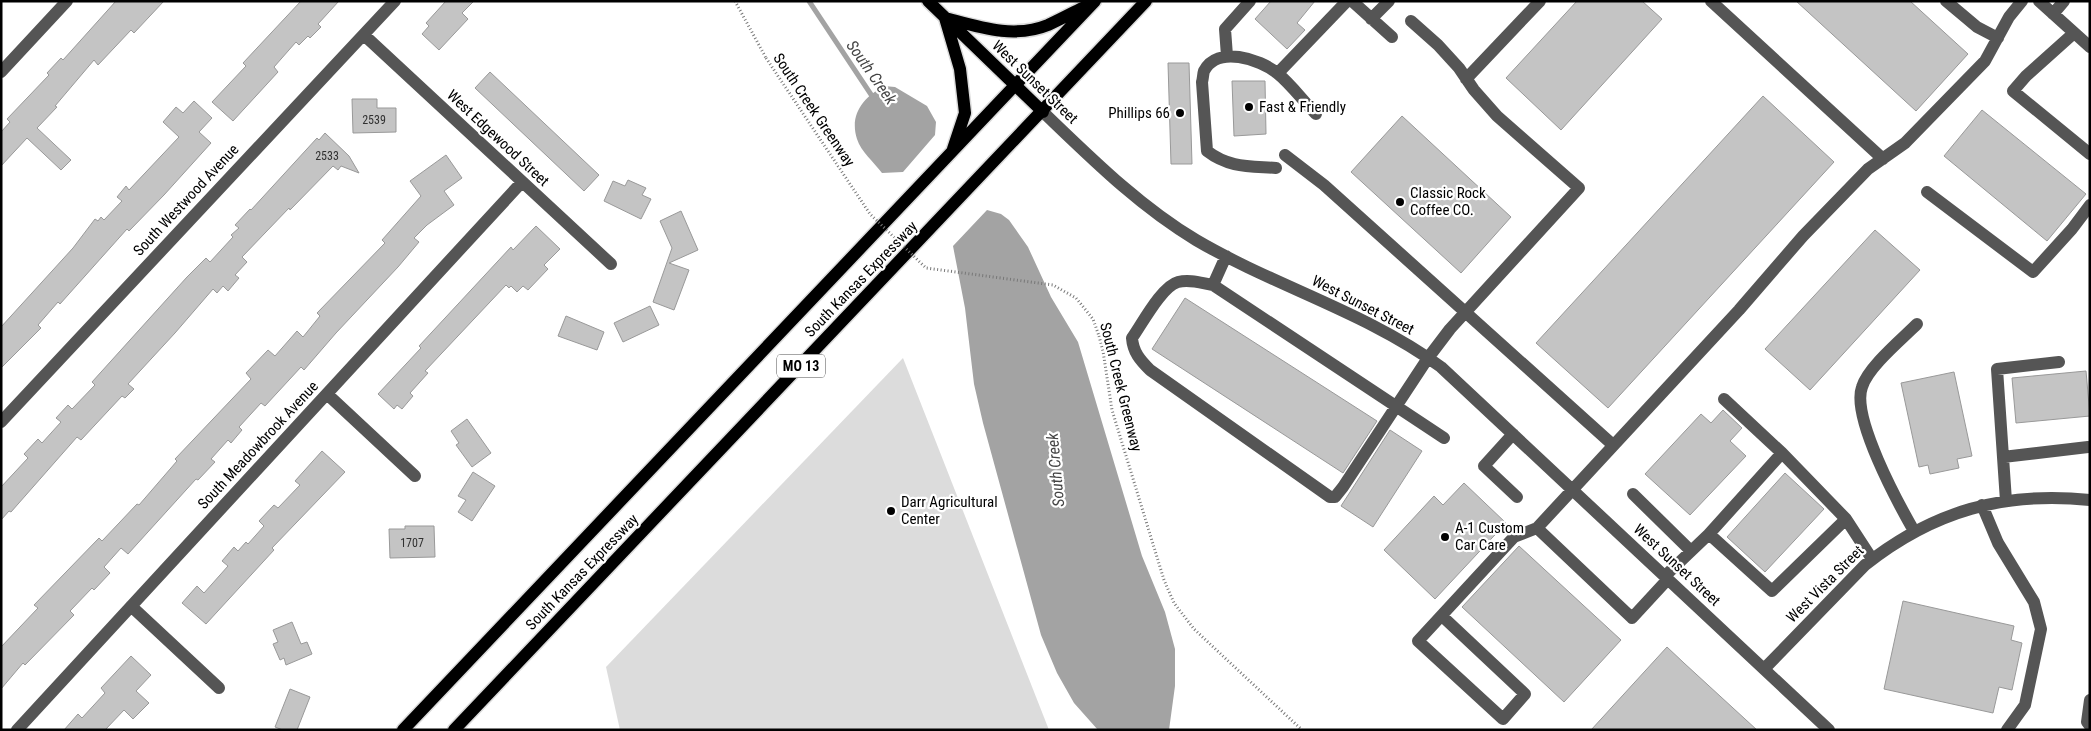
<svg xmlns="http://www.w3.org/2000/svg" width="2091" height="731" viewBox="0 0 2091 731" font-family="'Roboto Condensed',sans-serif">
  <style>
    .green { fill: #dcdcdc }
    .water { fill: #a3a3a3 }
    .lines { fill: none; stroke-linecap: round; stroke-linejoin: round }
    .stream { stroke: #a3a3a3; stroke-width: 5 }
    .building { fill: #c4c4c4; stroke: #999 }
    .major-casing { stroke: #dbdbdb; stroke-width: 15 }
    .path { stroke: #777; stroke-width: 3; stroke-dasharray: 1 2.5; stroke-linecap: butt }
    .minor { stroke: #555; stroke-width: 12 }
    .major { stroke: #000; stroke-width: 12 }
    .path-bridge { stroke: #777; stroke-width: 3; stroke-dasharray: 1 2.5; stroke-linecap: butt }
    .poi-dot { fill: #000; stroke: #fff; stroke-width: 2 }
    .labels { text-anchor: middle; stroke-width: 4.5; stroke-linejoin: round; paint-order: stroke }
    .number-label { font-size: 12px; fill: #313131 }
    .shield { fill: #fff; stroke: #4c4c4c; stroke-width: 1 }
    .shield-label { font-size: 14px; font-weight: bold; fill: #000 }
    .street-label { font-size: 15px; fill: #000; stroke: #fff }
    .poi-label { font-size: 15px; fill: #000; stroke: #fff; text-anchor: start }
    .water-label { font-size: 16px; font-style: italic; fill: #444; stroke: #fff }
  </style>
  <rect width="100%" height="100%" fill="#fff"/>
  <path class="green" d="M903,358l146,372h-429l-14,-63z"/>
  <path class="water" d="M884,86l11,1 32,19 9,16 -1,13 -32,37 -21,1c-8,-11 -21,-21 -25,-34 -8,-25 7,-42 27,-53z
    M987,210l14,4 8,6 19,27 23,50 27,45 64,214 23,56 10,37v37l-6,44h-71l-24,-27 -17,-30 -16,-38 -58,-212 -9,-39 -9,-76 -12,-62z"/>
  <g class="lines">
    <path class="stream" d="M809,1l65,98"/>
  </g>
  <path class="building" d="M116,1h48l-30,32 -3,-3 -33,35 -4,-5 -39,46 2,1 -20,21 34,32 -10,10 -34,-32 -26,28v-34l9,-10 -3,-3 42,-44 -2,-2 14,-15 2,2z
    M301,1h38l-21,23 3,3 -11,11 -2,-2 -9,9 -3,-3 -22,25 4,5 -45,49 -21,-19 34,-36 -3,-3z
    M446,1h28l-12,12 6,6 -29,31 -17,-16 7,-8 -3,-3z
    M1271,1h44l-18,22 8,7 -18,19 -32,-30z
    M1577,1h65l20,18 -101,111 -55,-52z
    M1796,1h114l58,53 -52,57z
    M1168,63h21l3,101h-21z
    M490,72l109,103 -15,16 -109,-103z
    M1232,81h33l1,53 -32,2z
    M1763,96l71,66 -226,246 -72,-65z
    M352,99h25v9h19v24l-43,1z
    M194,101l18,17 -13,14 12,11 -47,52 -35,36 -2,-2 -67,75 -2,-2 -20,23 3,3 -40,40v-41l72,-79 22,-29 3,2 3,-4 3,3 18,-19 -5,-4 9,-11 3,4 50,-53 -16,-15 13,-15 7,6z
    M1982,110l104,84 -39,47 -103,-85z
    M1402,116l109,101 -50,56 -110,-101z
    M325,133l24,23 10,17 -18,-7 -3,4 -5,-4 -43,44 -1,-2 -47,49 5,5 -12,13 4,3 -11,13 -5,-5 -6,7 -4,-4 -38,44 -47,51 6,5 -9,9 -3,-2 -41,44 -4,-3 -66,75 -2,-1 -8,9v-33l27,-29 -4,-4 14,-15 4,4 19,-21 -5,-4 12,-13 4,4 23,-24 -3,-3 95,-105 19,-19 4,4 23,-25 -2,-2 8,-7 -4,-3 15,-16 1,1 66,-72 2,2z
    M446,155l16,23 -18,13 10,14 -27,20 -13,13 5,4 -21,25 -62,66 -32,37 -3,-3 -36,39 -4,-3 -22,24 3,3 -11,13 -3,-3 -17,19 4,3 -17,18 -2,-1 -68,75 -7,-6 -17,19 6,6 -16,17 -2,-2 -22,23 4,4 -49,50 -2,-2 -22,26v-42l37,-39 -4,-3 65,-67 3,3 35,-37 2,1 38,-44 -2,-2 76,-80 -5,-6 22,-23 7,6 22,-25 6,6 17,-21 -3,-3 68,-70 -3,-3 39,-44 -11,-15z
    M628,180l18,8 -4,7 9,4 -10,20 -37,-18 9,-20 12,5z
    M681,211l17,39 -29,13 20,7 -15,40 -21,-8 19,-54 -12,-27z
    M536,226l24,23 -16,16 4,4 -20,21 -5,-4 -6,6 -6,-6 -2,2 -3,-3 -81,86 3,2 -18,20 3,3 -11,13 -5,-4 -3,4 -16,-15 43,-46 -2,-2 92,-99 2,3z
    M1875,230l45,40 -110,120 -45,-41z
    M1185,298l192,123 -34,52 -191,-124z
    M650,306l9,19 -36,17 -9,-19z
    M566,316l38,16 -7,18 -39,-14z
    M2086,371l4,45 -74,7 -4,-45z
    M1954,372l18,84 -15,3 2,9 -29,6 -2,-9 -9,2 -18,-84z
    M1723,410l19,18 -12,13 16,15 -56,59 -45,-41 56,-60 10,9z
    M467,419l24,34 -19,14 -16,-22 3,-2 -8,-12z
    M1390,430l32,21 -49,76 -32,-21z
    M322,451l23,21 -73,76 2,2 -68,74 -24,-21 15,-17 7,7 24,-27 -6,-5 12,-14 4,4 8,-9 2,2 16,-18 -5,-5 15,-16 4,3 22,-23 -5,-4z
    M473,472l22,14 -23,35 -14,-9 8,-12 -8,-4z
    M1785,473l39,36 -59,63 -38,-35z
    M1464,483l42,40 -71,76 -51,-49 50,-54 9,9z
    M405,526h29l1,31 -45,1 -1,-29h16z
    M1519,546l102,94 -57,62 -102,-95z
    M1903,601l111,25 -3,14 11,3 -10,47 -13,-3 -6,26 -109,-24z
    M292,622l9,22 6,-2 5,12 -26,11 -2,-7 -4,2 -7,-16 5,-2 -5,-12z
    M1667,647l17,16 73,67h-166z
    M131,656l20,19 -15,16 13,12 -16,16 -9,-9 -19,20h-41l14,-16 4,4 23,-25 -4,-5z
    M290,689l20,8 -13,33h-14l-8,-3z"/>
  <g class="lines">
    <g class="major-casing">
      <path id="major" d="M928,1l115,111
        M953,149l12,-36 -5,-44 -15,-51c34,9 69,21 103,7 13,-6 26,-13 38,-19
        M403,730l692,-729
        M454,730l692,-729"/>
    </g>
    <path class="path" d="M735,1l31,57
      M1099,336l4,15 9,59 52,170 10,23 20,26 108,101"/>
    <path class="minor" d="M1352,1l40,36
      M1711,1l172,158
      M1946,1l31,26 21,11
      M2039,1l51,46
      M2053,14l11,-13
      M1371,19l18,-18
      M2074,33l-48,43 -13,15 77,63
      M364,35l247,229
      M1227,56l-2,-27 25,-28
      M1,72l66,-71
      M1278,73l69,-72
      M1466,79l74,-78
      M1043,112c48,46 96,94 153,128 80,47 170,72 245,127l388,363
      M1285,155l39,30 289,260
      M1276,168c-26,-2 -47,0 -69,-17l-5,-69c1,-3 1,-8 2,-11 13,-26 56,-12 73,2 14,11 26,28 39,41
      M1927,192l106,80 39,-43 18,-24
      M1226,256l-13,29c-12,-2 -23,-6 -35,-3 -16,4 -36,42 -46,56 1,14 8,22 18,32l180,127h5l8,-10 85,-129 22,-29 129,-141 -82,-72 -23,-26 -15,-22 -21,-23 -27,-24
      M1213,285l231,153
      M327,394l88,82
      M1724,399l58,54 -73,81 63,57 74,-72 26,40
      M1,422l394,-421
      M1513,434l-29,32 33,31
      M1782,453l64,66
      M2003,457l85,-10
      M1633,494l58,57
      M2006,501l-9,-132 62,-7
      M1982,505l16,38 36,59 7,27 -16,76 -18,25
      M1914,531c-16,-28 -63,-114 -52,-144 6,-20 40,-48 55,-63
      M1665,576l44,-42
      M1668,579l-36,39 -95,-90 202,-218 64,-74 65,-67 37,-26 80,-82 24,-44 13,-16
      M131,606l88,82
      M1442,616l83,78 -22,25 -85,-78 96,-104 23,-9
      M1764,669l101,-104c68,-54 139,-74 225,-65
      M2090,700l-3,22 3,4
      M17,730l505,-548"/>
    <use href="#major" class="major"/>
    <path class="path-bridge" d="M766,58l104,156 56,54 127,17 23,13 17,21 6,17"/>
  </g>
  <g class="poi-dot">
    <circle cx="1249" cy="107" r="5"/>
    <circle cx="1180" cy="113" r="5"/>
    <circle cx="1400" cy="202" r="5"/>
    <circle cx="891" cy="511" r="5"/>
    <circle cx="1445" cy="537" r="5"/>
  </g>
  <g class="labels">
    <g class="number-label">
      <text x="374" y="124">2539</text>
      <text x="327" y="160">2533</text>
      <text x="412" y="547">1707</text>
    </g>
    <rect class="shield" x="777" y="354.5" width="48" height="23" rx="4"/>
    <g class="shield-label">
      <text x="801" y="371">MO 13</text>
    </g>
    <g class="street-label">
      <text transform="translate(1035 82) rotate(44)" y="5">West Sunset Street</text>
      <text transform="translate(814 110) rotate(56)" y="5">South Creek Greenway</text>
      <text transform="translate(498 138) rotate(43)" y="5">West Edgewood Street</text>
      <text transform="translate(186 200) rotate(-47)" y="5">South Westwood Avenue</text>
      <text transform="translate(861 279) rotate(-46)" y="5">South Kansas Expressway</text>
      <text transform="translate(1363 305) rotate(27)" y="5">West Sunset Street</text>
      <text transform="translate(1121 387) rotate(76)" y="5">South Creek Greenway</text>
      <text transform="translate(258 445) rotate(-47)" y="5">South Meadowbrook Avenue</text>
      <text transform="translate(1677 565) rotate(43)" y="5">West Sunset Street</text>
      <text transform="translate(582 572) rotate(-46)" y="5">South Kansas Expressway</text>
      <text transform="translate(1825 584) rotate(-45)" y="5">West Vista Street</text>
    </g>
    <g class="poi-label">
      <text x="1259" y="112">Fast &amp; Friendly</text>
      <text x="1170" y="118" text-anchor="end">Phillips 66</text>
      <text x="1410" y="198">Classic Rock<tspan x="1410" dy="17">Coffee CO.</tspan></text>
      <text x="901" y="507">Darr Agricultural<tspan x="901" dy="17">Center</tspan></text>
      <text x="1455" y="533">A-1 Custom<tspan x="1455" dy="17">Car Care</tspan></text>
    </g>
    <g class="water-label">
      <text transform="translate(872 72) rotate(55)" y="6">South Creek</text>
      <text transform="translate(1055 470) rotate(-95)" y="6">South Creek</text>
    </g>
  </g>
  <rect width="2091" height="731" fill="none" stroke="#000000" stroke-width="5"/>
</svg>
